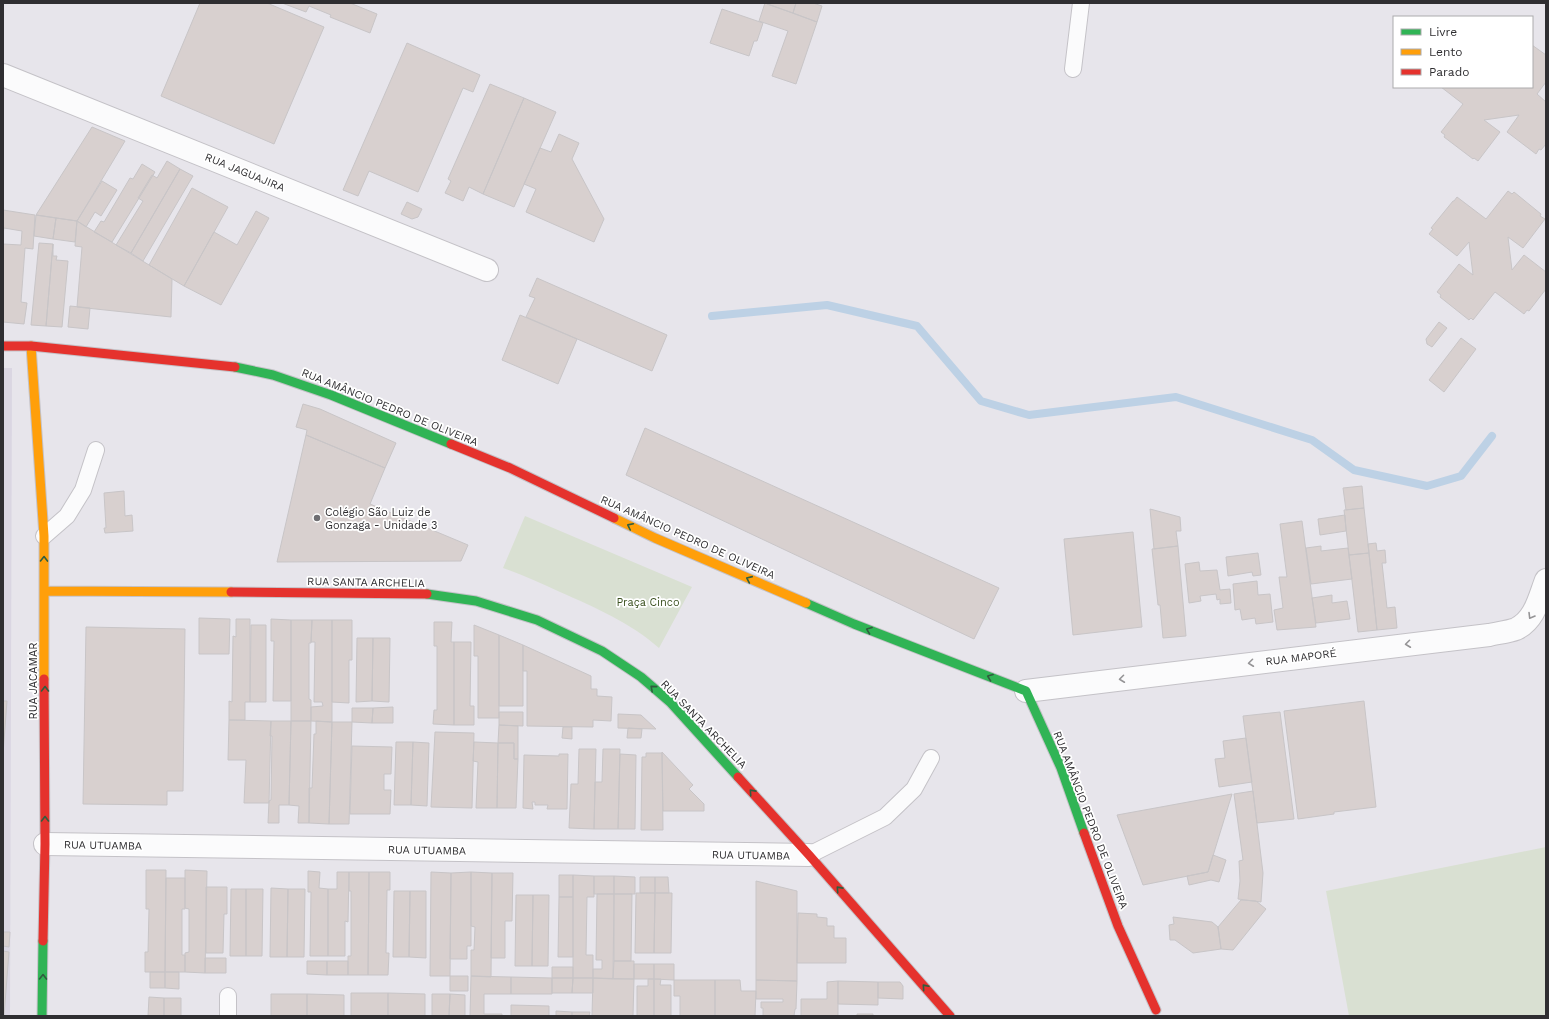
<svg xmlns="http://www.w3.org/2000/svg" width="1549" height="1019" viewBox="0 0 1549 1019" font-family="'Work Sans',sans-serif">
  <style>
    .built { fill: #dad6e2 }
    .green { fill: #d9e0d2 }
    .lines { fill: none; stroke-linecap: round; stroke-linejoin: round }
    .stream { stroke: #bdd1e5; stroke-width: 8 }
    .building { fill: #d8d0cf; stroke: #c8c5c7 }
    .lane-casing { stroke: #c4c2c7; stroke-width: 18 }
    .street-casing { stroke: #c4c2c7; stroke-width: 24 }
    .fast-casing { stroke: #c4c2c7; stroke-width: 11 }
    .slow-casing { stroke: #c4c2c7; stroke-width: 11 }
    .jam-casing { stroke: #c4c2c7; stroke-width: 11 }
    .lane { stroke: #fbfbfc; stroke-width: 16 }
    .street { stroke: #fbfbfc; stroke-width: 22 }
    .fast { stroke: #30b455; stroke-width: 9 }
    .slow { stroke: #ff9f0a; stroke-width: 9 }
    .jam { stroke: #e5322d; stroke-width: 9 }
    .oneway { stroke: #2f5d3e }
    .oneway2 { stroke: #959496 }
    .poi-dot { fill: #6f6e72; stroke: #fff; stroke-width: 1.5 }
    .labels { text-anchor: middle; stroke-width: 3.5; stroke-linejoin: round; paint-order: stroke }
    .street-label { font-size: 11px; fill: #2f2e31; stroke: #fff }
    .poi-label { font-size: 11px; fill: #2f2e31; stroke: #fff; text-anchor: start }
    .park-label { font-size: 11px; fill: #3b5120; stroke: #fff }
  </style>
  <rect width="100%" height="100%" fill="#e7e5eb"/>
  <path class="built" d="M3,368h9l-2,648h-7z"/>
  <path class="green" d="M525,516l167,71 -33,61c-28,-25 -65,-41 -99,-56 -19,-9 -38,-17 -57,-24z
    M1546,847v169h-197l-23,-125z"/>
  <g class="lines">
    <path class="stream" d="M712,316l115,-11 90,21 64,75 48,14 147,-18 136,43 42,30 73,16 34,-10 31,-40"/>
  </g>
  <path class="building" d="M200,3h67l57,24 -50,117 -113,-48z
    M282,3h68l27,11 -7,19 -40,-16 1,-2 -22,-9 -3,6z
    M765,3l52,19 -21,62 -24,-8 16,-45 -29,-10z
    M768,3h28l-3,10 -26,-9z
    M796,3h17l9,3 -5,16 -24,-9z
    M722,9l41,14 -6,18h-3l-5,15 -39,-13z
    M407,43l73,32 -7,17 -10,-4 -45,104 -49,-21 -11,25 -15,-6z
    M1532,45l14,10v27l-9,12 9,8v42l-5,6 -2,-1 -3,5 -29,-22 12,-17 -35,5 16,12 -22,29 -4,-3 -1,1 -29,-22 1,-2 -4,-3 22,-28 -22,-17h91z
    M490,84l34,14 -41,96 -14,-7 -6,14 -18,-8 6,-12 -3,-2z
    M524,98l32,14 -42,95 -31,-13z
    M92,127l33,14 -48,80 -41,-6z
    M559,134l20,9 -7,16 32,60 -10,23 -68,-30 10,-23 -12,-5 16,-36 11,4z
    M167,161l13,8 -49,84 -15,-8 27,-44 -5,-3 14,-23 5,3z
    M142,164l13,8 -43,70 -18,-10 7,-11 3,1 26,-44 3,1z
    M180,169l13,7 -50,85 -12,-8z
    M102,181l15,9 -16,26 -6,-4 -9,15 -9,-6z
    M192,188l36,19 -44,79 -35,-21z
    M1508,191l4,3 2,-2 27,22 -1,2 5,3 -22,29 -15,-11 4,33 12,-15 22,17v17l-17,22 -2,-1 -3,4 -29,-22 -22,28 -2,-2 -2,2 -29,-23 1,-2 -4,-3 22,-28 14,11 -4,-33 -12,14 -28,-22 4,-5 -2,-1 22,-27h1l3,-4 29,22z
    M407,202l15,7 -4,8 -6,2 -11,-5z
    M3,210l32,5 -2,34 -8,-1 -4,54 6,1 -3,21 -21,-2v-78l18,1 1,-14 -18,-3 -1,6z
    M256,211l13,7 -48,87 -37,-19 30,-54 23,13z
    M36,215l20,3 -3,21 -19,-3z
    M56,218l21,3 -2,21 -22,-3z
    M77,221l95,58 -1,38 -94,-10 5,-60 -7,-1z
    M39,243l14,1 -7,82 -15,-1z
    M53,244v12h4l-1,4 12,1 -6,66 -16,-1z
    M537,278l130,57 -15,36 -126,-54 9,-19 -6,-2z
    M70,306l20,2 -2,21 -20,-2z
    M520,315l57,24 -19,45 -56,-24z
    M1439,322l8,6 -15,19 -5,-3 -1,-5z
    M1461,338l15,11 -32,43 -15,-12z
    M303,404l17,5 76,34 -11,25 -79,-33 1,-5 -11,-3z
    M645,428l354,160 -25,51 -348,-164z
    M306,435l79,33 -15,36 98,41 -7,16 -184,1z
    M1362,486l2,22 -18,2 -3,-22z
    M124,491l1,25 7,-1 1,16 -28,2 -1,-5h2l-2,-35z
    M1364,508l5,45 -20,2 -5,-45z
    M1150,509l30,8 1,14h-5l2,15 -24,3z
    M1345,515l1,16 -26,4 -2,-16z
    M1302,521l14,106 -39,3 -3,-20 9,-2 -4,-31h8l-7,-53z
    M1133,532l9,95 -69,8 -9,-96z
    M1376,543l1,8 8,-1 1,13h-4l5,45 8,-1 2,21 -20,2 -9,-86z
    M1178,546l8,90 -23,2 -3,-33h-2l-6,-56z
    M1321,546v5l27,-3 4,31 -41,5 -5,-36z
    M1258,553l3,22 -8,1 -1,-4 -24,4 -2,-19z
    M1369,553l8,77 -19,2 -9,-77z
    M1199,562l1,9 17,-1 3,20 10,-1 1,14 -11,1v-5l-3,1 -1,-6 -16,2 1,5 -12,2 -4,-39z
    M1257,581l1,14 12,-1 3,28 -17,2 -1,-6 -13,2 -2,-11 -5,1 -2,-26z
    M1332,595v8l15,-2 3,18 -34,4 -4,-25z
    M199,618l31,1 -1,35h-30z
    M236,619h14v83h-5v18h-16v-19l3,1 1,-66 3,1z
    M271,619l20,1v81h-18l1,-60h-3z
    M291,620h21l-1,23h-2v56l2,1v21h-20z
    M312,620h20v102l-21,-1v-14l12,-1 -1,-4h-8l1,-60h-4z
    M332,620h20v40h-3v43l-17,-1z
    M434,622h18l-1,20h3v83l-21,-1 1,-14h3v-64h-3z
    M251,625h15v77h-16z
    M474,625l25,10v83h-21v-62h-4z
    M86,627l99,2 -2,162h-16v14l-84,-1z
    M499,635l24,10v61h-24z
    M357,638h16l-1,63 -16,1z
    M373,638h17l-1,64 -17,-1z
    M454,642h17l-1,64h4v19h-20z
    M523,645l68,31v13h6v7l15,1 -1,24 -18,-1v7l-66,-1v-55h-4z
    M3,701h4l-4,53z
    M1364,701l12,106 -42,5v2l-36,5 -14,-108z
    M393,707v16h-21l1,-15z
    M352,708h21l-1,15 -20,-1z
    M499,712h24v14l-24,-1z
    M1280,712l14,107 -37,4 -14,-107z
    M618,714l23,1 15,14 -38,-1z
    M229,720l42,1 -2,82h-25l2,-43h-18z
    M271,721h20l-2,84h-10v18h-11l1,-22 2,-1 1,-64h-2z
    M291,721h20l-2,102h-11l1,-17 -10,-1z
    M316,721l16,1 -3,102 -20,-1v-35h3l2,-54h2z
    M332,722h20l-3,102h-20z
    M499,725l19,1v33h-4v-16h-16z
    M563,727h9v12l-10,-1z
    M628,728l14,1 -1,9h-14z
    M435,732l39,1 -2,75 -41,-1z
    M1246,738l6,44 -33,5 -4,-28 10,-1 -2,-17z
    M396,742h17l-2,63h-17z
    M413,742l16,1 -2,63 -16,-1z
    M474,742l24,1 -1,65h-21l2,-46 -5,-1z
    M498,743h16v16h4l-2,49h-19z
    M352,746l40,1 -1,27h-7v16h7l-1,24h-40z
    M579,749h17l-2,80 -25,-1 2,-44h7z
    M603,749h17l-2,80h-24l1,-47h7z
    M662,752l31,33 -4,4 15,15v7h-41z
    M646,753h16l1,77h-22l1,-73h4z
    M559,754h9l-1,55h-20l1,-4h-13v-3h-3l1,7 -10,-1 1,-53 35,1z
    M620,754l16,1 -1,74h-17z
    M1253,791l10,82 -2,29 -23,-3 2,-18 -1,-20 4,-1 -9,-66z
    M1232,794l-24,78 -65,13 -26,-70z
    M1213,855l13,5 -7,22 -8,-2 -22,5 -2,-9 21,-4z
    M146,870h20l-1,102h-20v-20h3l1,-43h-3z
    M185,870l22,1 -2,102 -20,-1v-19l4,-1v-43l-4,-1z
    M308,871l12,1 -1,16 9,1v67h-18l1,-64h-3z
    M337,872h12l-1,50 -3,-1v35h-17v-67h9z
    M349,872h20l-1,103h-20v-19h3v-65h-2z
    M369,872h21v18h-3l-1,63h3l-1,22h-20z
    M431,872l20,1 -1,103h-20z
    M471,872v74h-4v13h-17l1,-86z
    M471,872l21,1 -1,104 -20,-1v-26h3l1,-23 -4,-1z
    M492,873h21l-1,48h-7v37h-14z
    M559,875h14v22h-14z
    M573,875l21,1v21h-7l-1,58h7v23h-20z
    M594,876h20v18h-20z
    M614,876l21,1v17h-21z
    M640,877h15v16h-15z
    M655,877h13l1,16h-14z
    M166,878h19v31h-3v46h3v17h-20z
    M756,881l41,10v90l-41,-1z
    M206,887h21v27h-3l-1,39h-17z
    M271,888l17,1 -1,68h-17z
    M231,889h15v67h-16z
    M246,889h17l-1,67h-16z
    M288,889h17l-1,68h-17z
    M394,891h16l-1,66h-16z
    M410,891h16v67l-17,-1z
    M636,893h19l-1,60h-19z
    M655,893h17l-1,60h-17z
    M597,894h17l-1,85 -20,-1v-9h9v-9h-6z
    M614,894h18l-1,67h-17z
    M516,895h17l-1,71h-17z
    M533,895h16l-1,71h-16z
    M559,897h14v60h-15z
    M1241,900l15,1 10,8 -33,41 -12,-1 -3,-22z
    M798,913l19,1v3l10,1v8h7v12h12v25h-49z
    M1173,917l39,5 6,5 3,22 -28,4 -18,-13h-5l-1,-15 5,-1z
    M3,929v3h7l-1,15 -6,-1z
    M3,951l6,1 -5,64h-1z
    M205,958h21v15h-21z
    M307,961h20v14l-20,-1z
    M327,961h21v14h-21z
    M614,961h20v18h-21z
    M634,964h20v15h-20z
    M654,964h20v16l-20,-1z
    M552,967h21v11h-21z
    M150,972h15v16h-15z
    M165,972h14v17l-14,-1z
    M450,976h18v15h-18z
    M471,976l40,1v17h-27v20h18v2h-32z
    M511,977l41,1v16h-41z
    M552,978h21l-1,15h-20z
    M573,978h20v15h-21z
    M593,978l41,1 -1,37h-41z
    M648,979h6v37h-17v-30h11z
    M654,979h7l-1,6h11v31h-17z
    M674,980h41v36h-35v-20h-6z
    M715,980h25l1,11h15l-1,25h-40z
    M756,980l41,1 -1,28h-1l-1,7h-31v-8h-2v-6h22v-3h-27z
    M838,981v35h-37v-17h26v-17z
    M838,981l40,1v23l-40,-1z
    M878,982h22l3,4v13l-25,-1z
    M351,993h37v23h-37z
    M388,993l37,1v22h-37z
    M271,994h36v22h-36z
    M307,994l37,1v21h-37z
    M432,994h18l-1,22h-17z
    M450,994l15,1v21h-16z
    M149,997l15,1v18h-16z
    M164,998h17v18h-17z
    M511,1005l38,1v10h-38z
    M556,1011l16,1v4h-16z
    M572,1012h18l-1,4h-17z
    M857,1014h16v2h-16z"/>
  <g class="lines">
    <g class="lane-casing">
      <path id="lane" d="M1073,69l8,-66
        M44,536l23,-20 16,-26 13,-40
        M809,855l76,-38 29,-28 17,-31
        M228,996v20"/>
    </g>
    <g class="street-casing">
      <path id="street" d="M3,75l484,195
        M1026,691l463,-56c8,-2 19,-3 27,-6 19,-9 23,-31 30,-49
        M45,844l764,11"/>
    </g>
    <g class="fast-casing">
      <path id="fast" d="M235,367l38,8 58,20 120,49
        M427,594l49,7 61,19 65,31 39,26 29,25 68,75
        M806,603l48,21 172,67 35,77 23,65
        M42,1016l1,-75"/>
    </g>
    <g class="slow-casing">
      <path id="slow" d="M31,346l13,190v143
        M614,518l41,20 151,65
        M44,591l187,1"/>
    </g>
    <g class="jam-casing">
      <path id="jam" d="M3,346h28l204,21
        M451,444l59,24 104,50
        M231,592l196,2
        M738,777l71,78 141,161
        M1084,833l34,93 38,84
        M43,941l2,-97 -1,-165"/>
    </g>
    <use href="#lane" class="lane"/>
    <use href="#street" class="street"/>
    <use href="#fast" class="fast"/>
    <use href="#slow" class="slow"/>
    <use href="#jam" class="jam"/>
  </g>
  <defs><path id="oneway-chevron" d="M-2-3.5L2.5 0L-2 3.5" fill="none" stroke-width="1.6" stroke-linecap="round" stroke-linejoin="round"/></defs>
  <g class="oneway">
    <use href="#oneway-chevron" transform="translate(630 526) rotate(-154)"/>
    <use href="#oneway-chevron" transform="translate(44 559) rotate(-89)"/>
    <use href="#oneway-chevron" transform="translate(749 579) rotate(-156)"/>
    <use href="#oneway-chevron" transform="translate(869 630) rotate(-159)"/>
    <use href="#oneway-chevron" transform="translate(990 677) rotate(-159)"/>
    <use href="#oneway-chevron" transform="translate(653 688) rotate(-139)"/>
    <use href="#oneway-chevron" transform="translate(45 689) rotate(-90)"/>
    <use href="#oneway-chevron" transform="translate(752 792) rotate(-132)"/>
    <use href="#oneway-chevron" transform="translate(45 819) rotate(-90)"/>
    <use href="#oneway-chevron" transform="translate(839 889) rotate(-132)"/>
    <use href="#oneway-chevron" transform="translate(43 977) rotate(-89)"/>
    <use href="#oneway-chevron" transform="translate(925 987) rotate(-131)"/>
  </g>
  <g class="oneway2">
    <use href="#oneway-chevron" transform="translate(1531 616) rotate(121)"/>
    <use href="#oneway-chevron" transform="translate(1408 644) rotate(173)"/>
    <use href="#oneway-chevron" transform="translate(1251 663) rotate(173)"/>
    <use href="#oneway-chevron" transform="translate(1122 679) rotate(173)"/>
  </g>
  <circle class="poi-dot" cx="317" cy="518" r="4"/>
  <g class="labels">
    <g class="street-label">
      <text transform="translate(245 172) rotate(22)" y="4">RUA JAGUAJIRA</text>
      <text transform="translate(390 407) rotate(22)" y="4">RUA AMÂNCIO PEDRO DE OLIVEIRA</text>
      <text transform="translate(688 537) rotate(24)" y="4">RUA AMÂNCIO PEDRO DE OLIVEIRA</text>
      <text transform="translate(366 582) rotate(1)" y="4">RUA SANTA ARCHELIA</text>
      <text transform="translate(1301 657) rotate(-7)" y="4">RUA MAPORÉ</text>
      <text transform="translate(33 681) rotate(-90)" y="4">RUA JACAMAR</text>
      <text transform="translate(704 724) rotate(46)" y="4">RUA SANTA ARCHELIA</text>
      <text transform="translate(1091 820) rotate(69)" y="4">RUA AMÂNCIO PEDRO DE OLIVEIRA</text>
      <text transform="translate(103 845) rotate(1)" y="4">RUA UTUAMBA</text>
      <text transform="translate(427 850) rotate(1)" y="4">RUA UTUAMBA</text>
      <text transform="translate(751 855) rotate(1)" y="4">RUA UTUAMBA</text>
    </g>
    <g class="poi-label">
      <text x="325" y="516">Colégio São Luiz de<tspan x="325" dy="13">Gonzaga - Unidade 3</tspan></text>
    </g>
    <g class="park-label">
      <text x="648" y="606">Praça Cinco</text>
    </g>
  </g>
  <rect width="1549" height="1019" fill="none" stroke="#2f2e31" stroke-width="8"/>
  <rect x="1393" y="16" width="140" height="72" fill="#ffffff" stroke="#acabad"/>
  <rect x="1401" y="29" width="20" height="6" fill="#30b455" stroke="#acabad"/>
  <text x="1429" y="36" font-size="12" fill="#2f2e31">Livre</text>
  <rect x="1401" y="49" width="20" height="6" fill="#ff9f0a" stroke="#acabad"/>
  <text x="1429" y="56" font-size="12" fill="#2f2e31">Lento</text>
  <rect x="1401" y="69" width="20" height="6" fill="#e5322d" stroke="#acabad"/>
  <text x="1429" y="76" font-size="12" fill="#2f2e31">Parado</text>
</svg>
